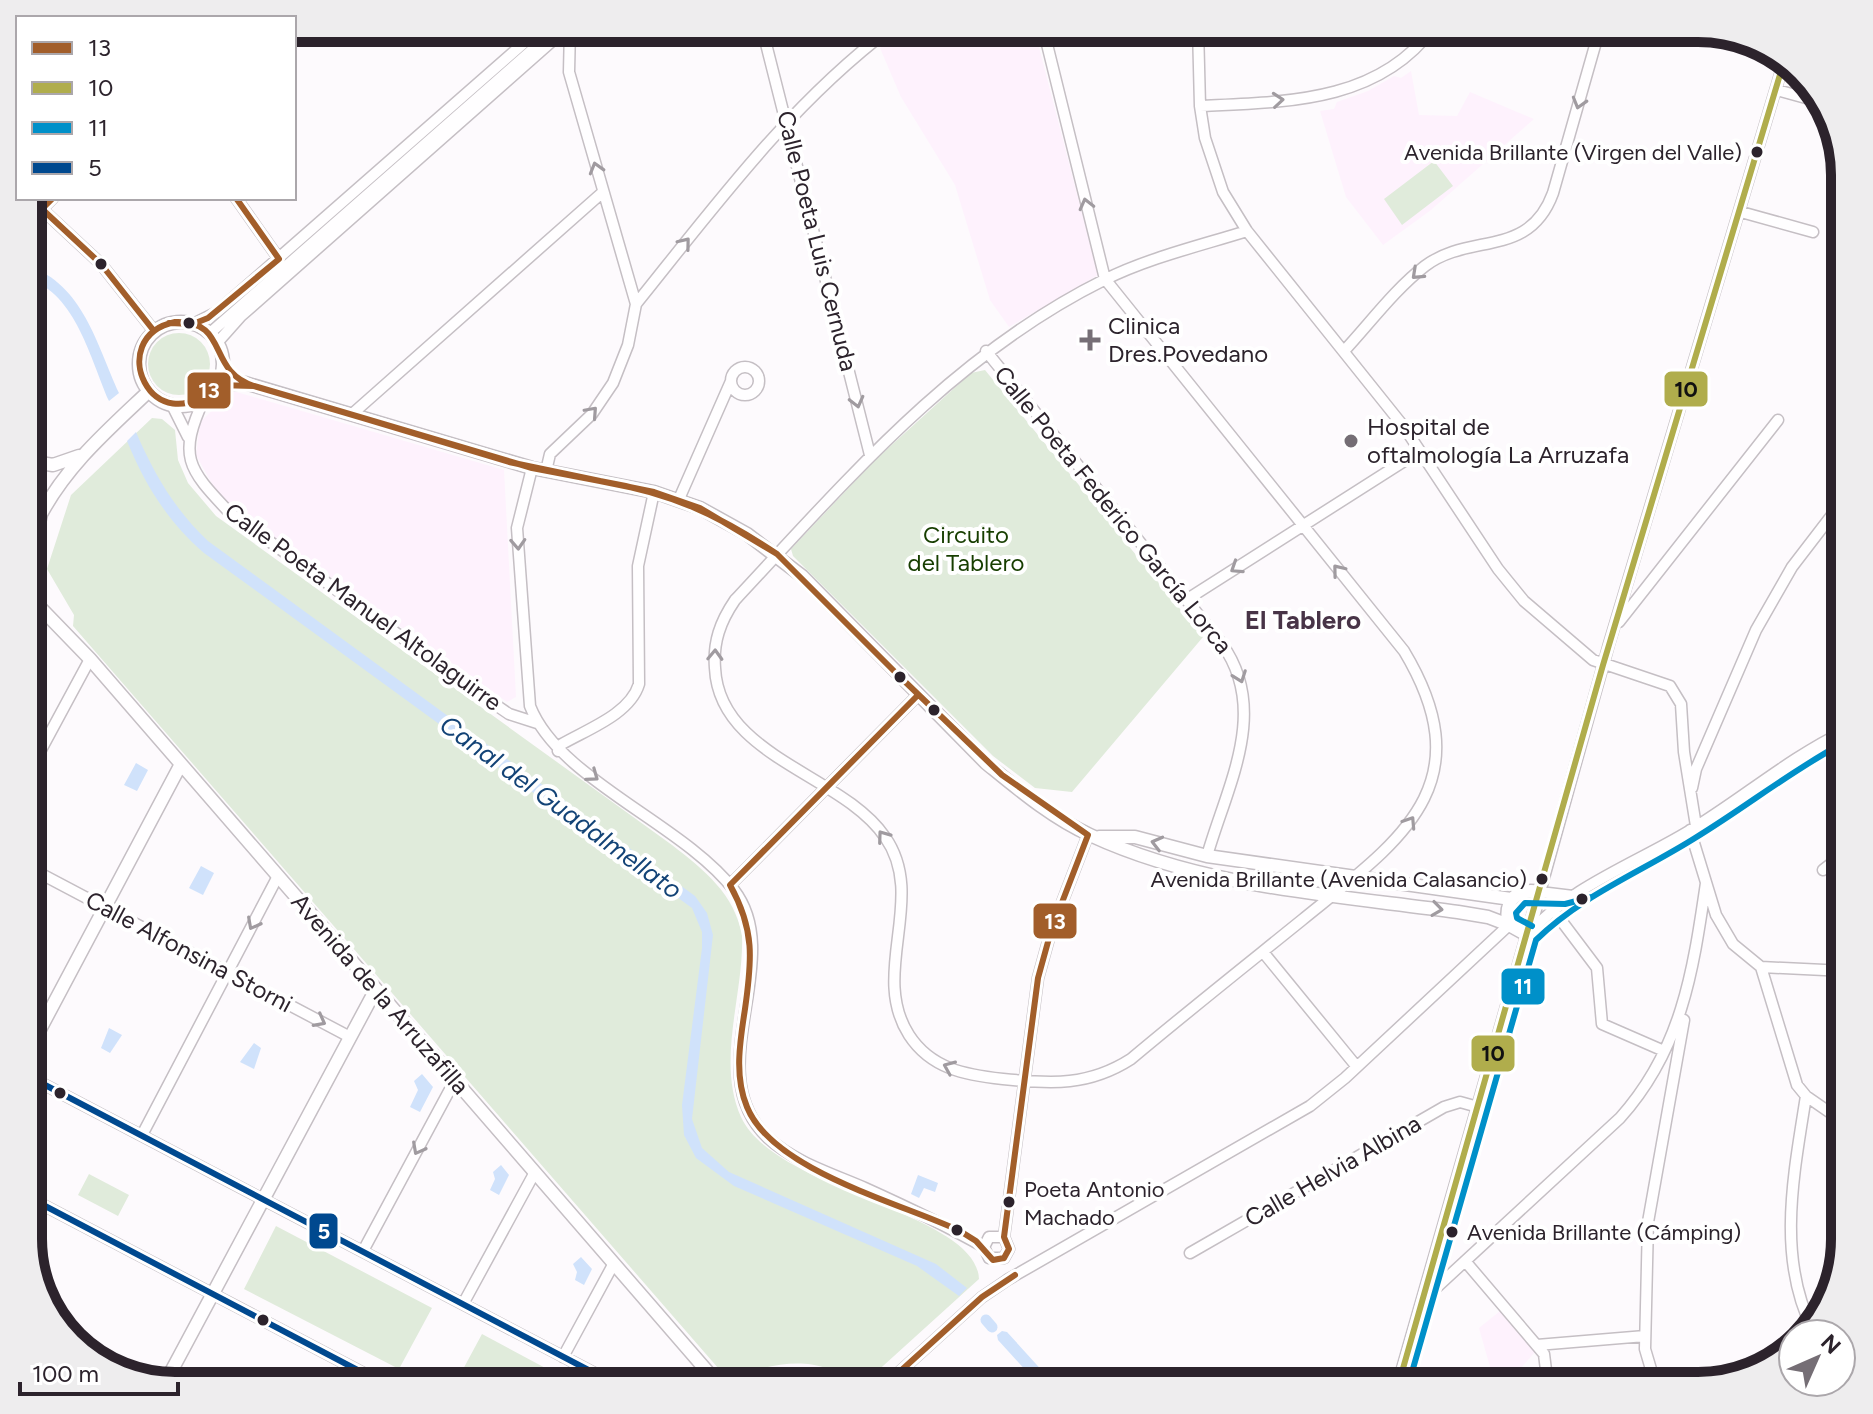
<svg xmlns="http://www.w3.org/2000/svg" width="1873" height="1414" viewBox="0 0 1873 1414" font-family="Figtree,sans-serif">
  <style>
    .built { fill: #fef2fd }
    .green { fill: #e0ebdb }
    .water { fill: #d0e2fb }
    .lines { fill: none; stroke-linecap: round; stroke-linejoin: round }
    .canal { stroke: #d0e2fb; stroke-width: 11 }
    .minor-casing { stroke: #c5bfc4; stroke-width: 13 }
    .major-casing { stroke: #c5bfc4; stroke-width: 15 }
    .highway-casing { stroke: #c5bfc4; stroke-width: 17 }
    .minor { stroke: #fffeff; stroke-width: 10 }
    .major { stroke: #fffeff; stroke-width: 12 }
    .highway { stroke: #fffeff; stroke-width: 14 }
    .bus-1-casing { stroke: #fff; stroke-width: 12 }
    .bus-2-casing { stroke: #fff; stroke-width: 12 }
    .bus-3-casing { stroke: #fff; stroke-width: 12 }
    .bus-4-casing { stroke: #fff; stroke-width: 12 }
    .bus-1 { stroke: #a25e2a; stroke-width: 6 }
    .bus-2 { stroke: #b0ad4c; stroke-width: 6 }
    .bus-3 { stroke: #0090c9; stroke-width: 6 }
    .bus-4 { stroke: #00498f; stroke-width: 6 }
    .oneway { stroke: #a09ba0 }
    .bus-dot { fill: #2c232c; stroke: #fff; stroke-width: 3 }
    .poi-dot { fill: #756e75; stroke: #fff; stroke-width: 3 }
    .labels { text-anchor: middle; stroke-width: 8; stroke-linejoin: round; paint-order: stroke }
    .bus-label { font-size: 22px; fill: #2c232c; stroke: #fff; text-anchor: end }
    .street-label { font-size: 24px; fill: #2c232c; stroke: #fff }
    .poi-label { font-size: 24px; fill: #2c232c; stroke: #fff; text-anchor: start }
    .park-label { font-size: 24px; fill: #173e00; stroke: #fff }
    .neighbourhood-label { font-size: 26px; font-weight: bold; fill: #483447; stroke: #fff }
    .water-label { font-size: 26px; font-style: italic; fill: #134376; stroke: #fff }
    .rim { fill: none; stroke: #2c232c; stroke-width: 10 }
    .line-badge { stroke: #fff; stroke-width: 3 }
    .badge-label { font-size: 22px; text-anchor: middle; font-weight: bold; fill: #fff }
    .pale-badge-label { font-size: 22px; text-anchor: middle; font-weight: bold; fill: #111 }
  </style>
  <rect width="100%" height="100%" fill="#fdfafd"/>
  <path class="built" d="M907,28h127l64,247 -89,52 -19,-27 -35,-115 -54,-88 -21,-49z
    M1411,71l8,44 38,1 13,-24 64,27 -103,91 -48,35 -37,-48 -26,-86 14,-2 3,-7 31,-11 26,-15 7,2z
    M233,391l271,79 12,227 -9,5 -286,-202 -25,-45 4,-33z
    M1500,1311l35,41 -23,26 -22,-11 -11,-39z"/>
  <path class="green" d="M1434,161l19,25 -51,39 -18,-26z
    M148 364a31 31 0 1 1 62 0a31 31 0 1 1-62 0Z
    M985,370l218,267 -131,155 -37,-4 -42,-32 -200,-200 -2,-7 84,-89 96,-87z
    M152,418l10,1 13,11 3,30 10,23 28,33 456,329c32,25 63,49 70,91 2,58 -26,125 -1,181 34,74 236,95 238,162l-117,106c-57,-34 -78,-20 -137,-9l-652,-750 1,-11 -27,-46 24,-74z
    M89,1174l40,21 -11,21 -40,-21z
    M276,1226l156,82 -33,61 -155,-80z
    M482,1334l97,52h-125z"/>
  <path class="water" d="M28,266c55,18 69,79 91,127l-10,8c-18,-40 -33,-108 -81,-122z
    M136,432c18,42 39,78 72,109l487,355 12,17 6,22 -21,184 10,29 27,24 207,92 31,24 -8,8 -42,-30 -183,-80 -38,-28 -12,-23 -2,-30 20,-157v-16l-10,-24 -488,-355c-36,-31 -59,-68 -77,-112z
    M136,763l12,7 -11,21 -13,-6z
    M201,866l13,7 -11,22 -14,-7z
    M109,1028l13,7 -12,18 -9,-5z
    M254,1043l7,5 -7,21 -14,-7z
    M422,1074l11,13 -13,25 -10,-5 8,-17 -4,-9z
    M501,1165l8,10 -10,20 -9,-5 5,-11 -2,-7z
    M918,1175l20,8 -3,9 -11,-4 -5,10 -8,-4z
    M581,1257l11,12 -8,16 -9,-5 2,-8 -4,-8z
    M1002,1331l5,1 49,54h-16l-42,-46 -1,-5z"/>
  <g class="lines">
    <path class="canal" d="M986,1320l6,7"/>
    <g class="minor-casing">
      <path id="minor" d="M762,28l108,427
        M1043,28l62,251 299,372c81,135 -5,190 -102,269 -57,46 -115,92 -171,139 -42,27 -79,25 -128,20 -37,-4 -72,-10 -94,-44 -40,-62 19,-137 -24,-198 -43,-63 -166,-80 -170,-169 -2,-26 5,-46 20,-68 112,-120 218,-245 369,-320 44,-22 95,-34 143,-49
        M1198,28l2,78 5,32 18,54 24,39 157,196 94,142 26,32 69,59 77,26 11,18 3,48 12,74
        M1777,90l47,13
        M1200,106c84,-4 178,-3 233,-78
        M30,198l71,66 53,67
        M236,198l43,61
        M42,209l11,-11
        M1741,212l72,20
        M636,304c79,-98 154,-200 255,-276
        M193,324l24,-12 324,-284
        M210,333l347,-305
        M217,343l24,-27 326,-288
        M986,351l236,293c48,67 5,142 -15,212
        M1344,351c26,-28 51,-62 81,-85 45,-34 104,-7 128,-73l47,-165
        M731 381a14 14 0 1 1 28 0a14 14 0 1 1-28 0Z
        M204,399c-26,57 -17,69 25,113l261,189 19,13 28,9
        M172,405l16,32
        M351,415l252,-223
        M532,468l-15,60 13,178c29,74 152,117 204,184 54,70 -37,181 34,248 26,24 65,36 97,50 40,18 80,37 119,59
        M546,471l4,-17 42,-40 21,-31 15,-38 8,-41 -67,-232 1,-44
        M679,499l52,-118
        M1186,600l234,-149
        M1619,622l159,-202
        M558,751l4,-7c26,-15 68,-30 77,-60l-1,-118 16,-74
        M28,774l62,-115
        M1692,788l4,-19 60,-139 36,-63 53,-69
        M1690,830l26,85 17,29 28,23 36,118 9,11 39,27
        M28,867l322,170
        M1823,870l22,-17
        M730,885l188,-190
        M1573,896l-33,-4 69,-248 176,-586
        M1554,911l43,57 5,56 62,27
        M1528,934c42,-47 108,-71 161,-103 53,-32 100,-73 156,-100
        M1263,952l94,115
        M1761,967l84,4
        M28,1076l591,310
        M1806,1096c-12,77 -30,161 7,234
        M142,1135l136,-259
        M28,1197l360,189
        M1004,1237l34,-259 13,-47 37,-96
        M1004,1237l5,12 -5,9
        M984,1247l5,11h15
        M984,1247l5,-10h15
        M363,1251l92,-171
        M1190,1253l254,-146 16,-5 18,5
        M1465,1261l79,93 4,32
        M1424,1299l196,-181c62,-69 73,-147 86,-235
        M463,1304l72,-132
        M1537,1345l108,-9
        M563,1357l51,-94
        M169,1376l18,10
        M884,1386l98,-89 25,-17 303,-174 35,-28 164,-153
        M1656,1386l-11,-37 3,-127 36,-202"/>
    </g>
    <g class="major-casing">
      <path id="major" d="M139 364a42 42 0 1 1 84 0a42 42 0 1 1-84 0Z
        M217,385l28,-2 287,85 122,24 46,16 47,26 55,42 184,187c32,26 66,55 104,72 114,53 245,60 368,77l30,5 21,8
        M28,461l25,4 26,-9
        M40,516c27,-51 68,-86 109,-125
        M28,572l11,31
        M28,595l62,64 630,727
        M1099,837h36l72,19 304,43
        M28,1052l153,-288
        M165,1383l211,-394
        M751,1386c28,-12 56,-12 84,0
        M1398,1386l142,-494c-24,-5 -37,10 -31,33l18,10"/>
    </g>
    <g class="highway-casing">
      <path id="highway" d="M28,548c16,-27 16,-52 0,-78"/>
    </g>
    <use href="#minor" class="minor"/>
    <use href="#major" class="major"/>
    <use href="#highway" class="highway"/>
    <g class="bus-1-casing">
      <path id="bus-1" d="M53,198l-11,11 59,55 53,67
        M175,322c55,-2 31,49 79,64l-37,-1c-65,62 -114,-48 -42,-63z
        M169,323l24,1 15,-6 71,-59 -43,-61
        M254,386l65,19
        M254,386l65,19
        M319,405l213,63 68,13
        M319,405l190,57 91,19
        M600,481c71,12 117,33 177,73
        M600,481l54,11 46,16 77,46
        M777,554l119,119
        M777,554l119,119
        M896,673l106,102 86,60 -37,96 -13,47 -34,259 5,12 -5,9
        M918,695l-188,190c25,45 22,75 15,124 -5,32 -11,67 2,98 26,64 154,96 213,124l16,10 17,19 11,-2
        M884,1386l98,-89 33,-22"/>
    </g>
    <g class="bus-2-casing">
      <path id="bus-2" d="M1398,1386l205,-721 182,-607"/>
    </g>
    <g class="bus-3-casing">
      <path id="bus-3" d="M1532,926l-15,-8 -1,-5 9,-10 40,1 27,-7
        M1408,1386l128,-446c46,-45 105,-68 159,-102 51,-31 97,-68 150,-96"/>
    </g>
    <g class="bus-4-casing">
      <path id="bus-4" d="M28,1076l591,310
        M28,1197l360,189"/>
    </g>
    <use href="#bus-1" class="bus-1"/>
    <use href="#bus-2" class="bus-2"/>
    <use href="#bus-3" class="bus-3"/>
    <use href="#bus-4" class="bus-4"/>
  </g>
  <defs><path id="oneway-chevron" d="M-2-3.5L2.5 0L-2 3.5" fill="none" stroke-width="1.6" stroke-linecap="round" stroke-linejoin="round" transform="scale(2)"/></defs>
  <g class="oneway">
    <use href="#oneway-chevron" transform="translate(1278 100) rotate(-5)"/>
    <use href="#oneway-chevron" transform="translate(1579 103) rotate(106)"/>
    <use href="#oneway-chevron" transform="translate(596 168) rotate(-106)"/>
    <use href="#oneway-chevron" transform="translate(1086 204) rotate(-104)"/>
    <use href="#oneway-chevron" transform="translate(685 243) rotate(-51)"/>
    <use href="#oneway-chevron" transform="translate(1417 274) rotate(137)"/>
    <use href="#oneway-chevron" transform="translate(857 402) rotate(76)"/>
    <use href="#oneway-chevron" transform="translate(592 412) rotate(-48)"/>
    <use href="#oneway-chevron" transform="translate(518 544) rotate(87)"/>
    <use href="#oneway-chevron" transform="translate(1236 568) rotate(147)"/>
    <use href="#oneway-chevron" transform="translate(1338 570) rotate(-129)"/>
    <use href="#oneway-chevron" transform="translate(715 655) rotate(-88)"/>
    <use href="#oneway-chevron" transform="translate(1240 677) rotate(70)"/>
    <use href="#oneway-chevron" transform="translate(593 776) rotate(36)"/>
    <use href="#oneway-chevron" transform="translate(1410 822) rotate(-57)"/>
    <use href="#oneway-chevron" transform="translate(883 836) rotate(-126)"/>
    <use href="#oneway-chevron" transform="translate(1157 843) rotate(-166)"/>
    <use href="#oneway-chevron" transform="translate(1437 909) rotate(8)"/>
    <use href="#oneway-chevron" transform="translate(253 924) rotate(118)"/>
    <use href="#oneway-chevron" transform="translate(320 1021) rotate(28)"/>
    <use href="#oneway-chevron" transform="translate(949 1067) rotate(-157)"/>
    <use href="#oneway-chevron" transform="translate(418 1149) rotate(118)"/>
  </g>
  <g class="bus-dot">
    <circle cx="1757" cy="152" r="7"/>
    <circle cx="101" cy="264" r="7"/>
    <circle cx="189" cy="323" r="7"/>
    <circle cx="900" cy="677" r="7"/>
    <circle cx="934" cy="710" r="7"/>
    <circle cx="1542" cy="879" r="7"/>
    <circle cx="1582" cy="899" r="7"/>
    <circle cx="60" cy="1093" r="7"/>
    <circle cx="1009" cy="1202" r="7"/>
    <circle cx="957" cy="1230" r="7"/>
    <circle cx="1452" cy="1232" r="7"/>
    <circle cx="263" cy="1320" r="7"/>
  </g>
  <g class="poi-dot">
    <path d="M1086 328h8v8h8v8h-8v8h-8v-8h-8v-8h8z"/>
    <circle cx="1351" cy="441" r="8"/>
  </g>
  <g class="labels">
    <g class="bus-label">
      <text x="1742" y="160">Avenida Brillante (Virgen del Valle)</text>
      <text x="1527" y="887">Avenida Brillante (Avenida Calasancio)</text>
      <text x="1024" y="1197" text-anchor="start">Poeta Antonio<tspan x="1024" dy="28">Machado</tspan></text>
      <text x="1467" y="1240" text-anchor="start">Avenida Brillante (Cámping)</text>
    </g>
    <g class="street-label">
      <text transform="translate(817 241) rotate(76)" y="8">Calle Poeta Luis Cernuda</text>
      <text transform="translate(1113 510) rotate(51)" y="8">Calle Poeta Federico García Lorca</text>
      <text transform="translate(363 607) rotate(36)" y="8">Calle Poeta Manuel Altolaguirre</text>
      <text transform="translate(189 952) rotate(28)" y="8">Calle Alfonsina Storni</text>
      <text transform="translate(380 994) rotate(49)" y="8">Avenida de la Arruzafilla</text>
      <text transform="translate(1333 1171) rotate(-30)" y="8">Calle Helvia Albina</text>
    </g>
    <g class="poi-label">
      <text x="1108" y="334">Clinica<tspan x="1108" dy="28">Dres.Povedano</tspan></text>
      <text x="1367" y="435">Hospital de<tspan x="1367" dy="28">oftalmología La Arruzafa</tspan></text>
    </g>
    <g class="park-label">
      <text x="966" y="543">Circuito<tspan x="966" dy="28">del Tablero</tspan></text>
    </g>
    <g class="neighbourhood-label">
      <text x="1303" y="629">El Tablero</text>
    </g>
    <g class="water-label">
      <text transform="translate(561 807) rotate(36)" y="9">Canal del Guadalmellato</text>
    </g>
  </g>
  <path d="M0 0H1873V1414H0ZM175 42H1698A133 133 0 0 1 1831 175V1239A133 133 0 0 1 1698 1372H175A133 133 0 0 1 42 1239V175A133 133 0 0 1 175 42Z" fill="#eeedee" fill-rule="evenodd"/>
  <path class="rim" d="M175 42H1698A133 133 0 0 1 1831 175V1239A133 133 0 0 1 1698 1372H175A133 133 0 0 1 42 1239V175A133 133 0 0 1 175 42Z"/>
  <g class="line-badge">
    <rect x="1663" y="370" width="46" height="38" rx="8" fill="#b0ad4c"/>
    <rect x="186" y="371" width="46" height="39" rx="8" fill="#a25e2a"/>
    <rect x="1032" y="902" width="46" height="38" rx="8" fill="#a25e2a"/>
    <rect x="1500" y="967" width="46" height="39" rx="8" fill="#0090c9"/>
    <rect x="1470" y="1034" width="46" height="39" rx="8" fill="#b0ad4c"/>
    <rect x="308" y="1212" width="31" height="38" rx="8" fill="#00498f"/>
  </g>
  <g class="badge-label">
    <text x="209" y="398">13</text>
    <text x="1055" y="929">13</text>
    <text x="1523" y="994">11</text>
    <text x="324" y="1239">5</text>
  </g>
  <g class="pale-badge-label">
    <text x="1686" y="397">10</text>
    <text x="1493" y="1061">10</text>
  </g>
  <rect x="16" y="16" width="280" height="184" fill="#ffffff" stroke="#aba7ab" stroke-width="2"/>
  <rect x="32" y="42" width="40" height="12" fill="#a25e2a" stroke="#aba7ab" stroke-width="2"/>
  <text x="88" y="56" font-size="24" fill="#2c232c">13</text>
  <rect x="32" y="82" width="40" height="12" fill="#b0ad4c" stroke="#aba7ab" stroke-width="2"/>
  <text x="88" y="96" font-size="24" fill="#2c232c">10</text>
  <rect x="32" y="122" width="40" height="12" fill="#0090c9" stroke="#aba7ab" stroke-width="2"/>
  <text x="88" y="136" font-size="24" fill="#2c232c">11</text>
  <rect x="32" y="162" width="40" height="12" fill="#00498f" stroke="#aba7ab" stroke-width="2"/>
  <text x="88" y="176" font-size="24" fill="#2c232c">5</text>
  <g transform="translate(1817 1358) rotate(45)"><circle r="38" fill="#ffffff" stroke="#aba7ab" stroke-width="2"/>
  <path d="M0-6L14 30L0 20L-14 30Z" fill="#756e75"/>
  <text y="-12" font-size="22" font-weight="bold" text-anchor="middle" fill="#2c232c">N</text>
  </g>
  <path d="M20 1382v12h158v-12" fill="none" stroke="#2c232c" stroke-width="4"/>
  <text x="32" y="1382" font-size="24" fill="#2c232c" stroke="#ffffff" stroke-width="6" paint-order="stroke">100 m</text>
</svg>
